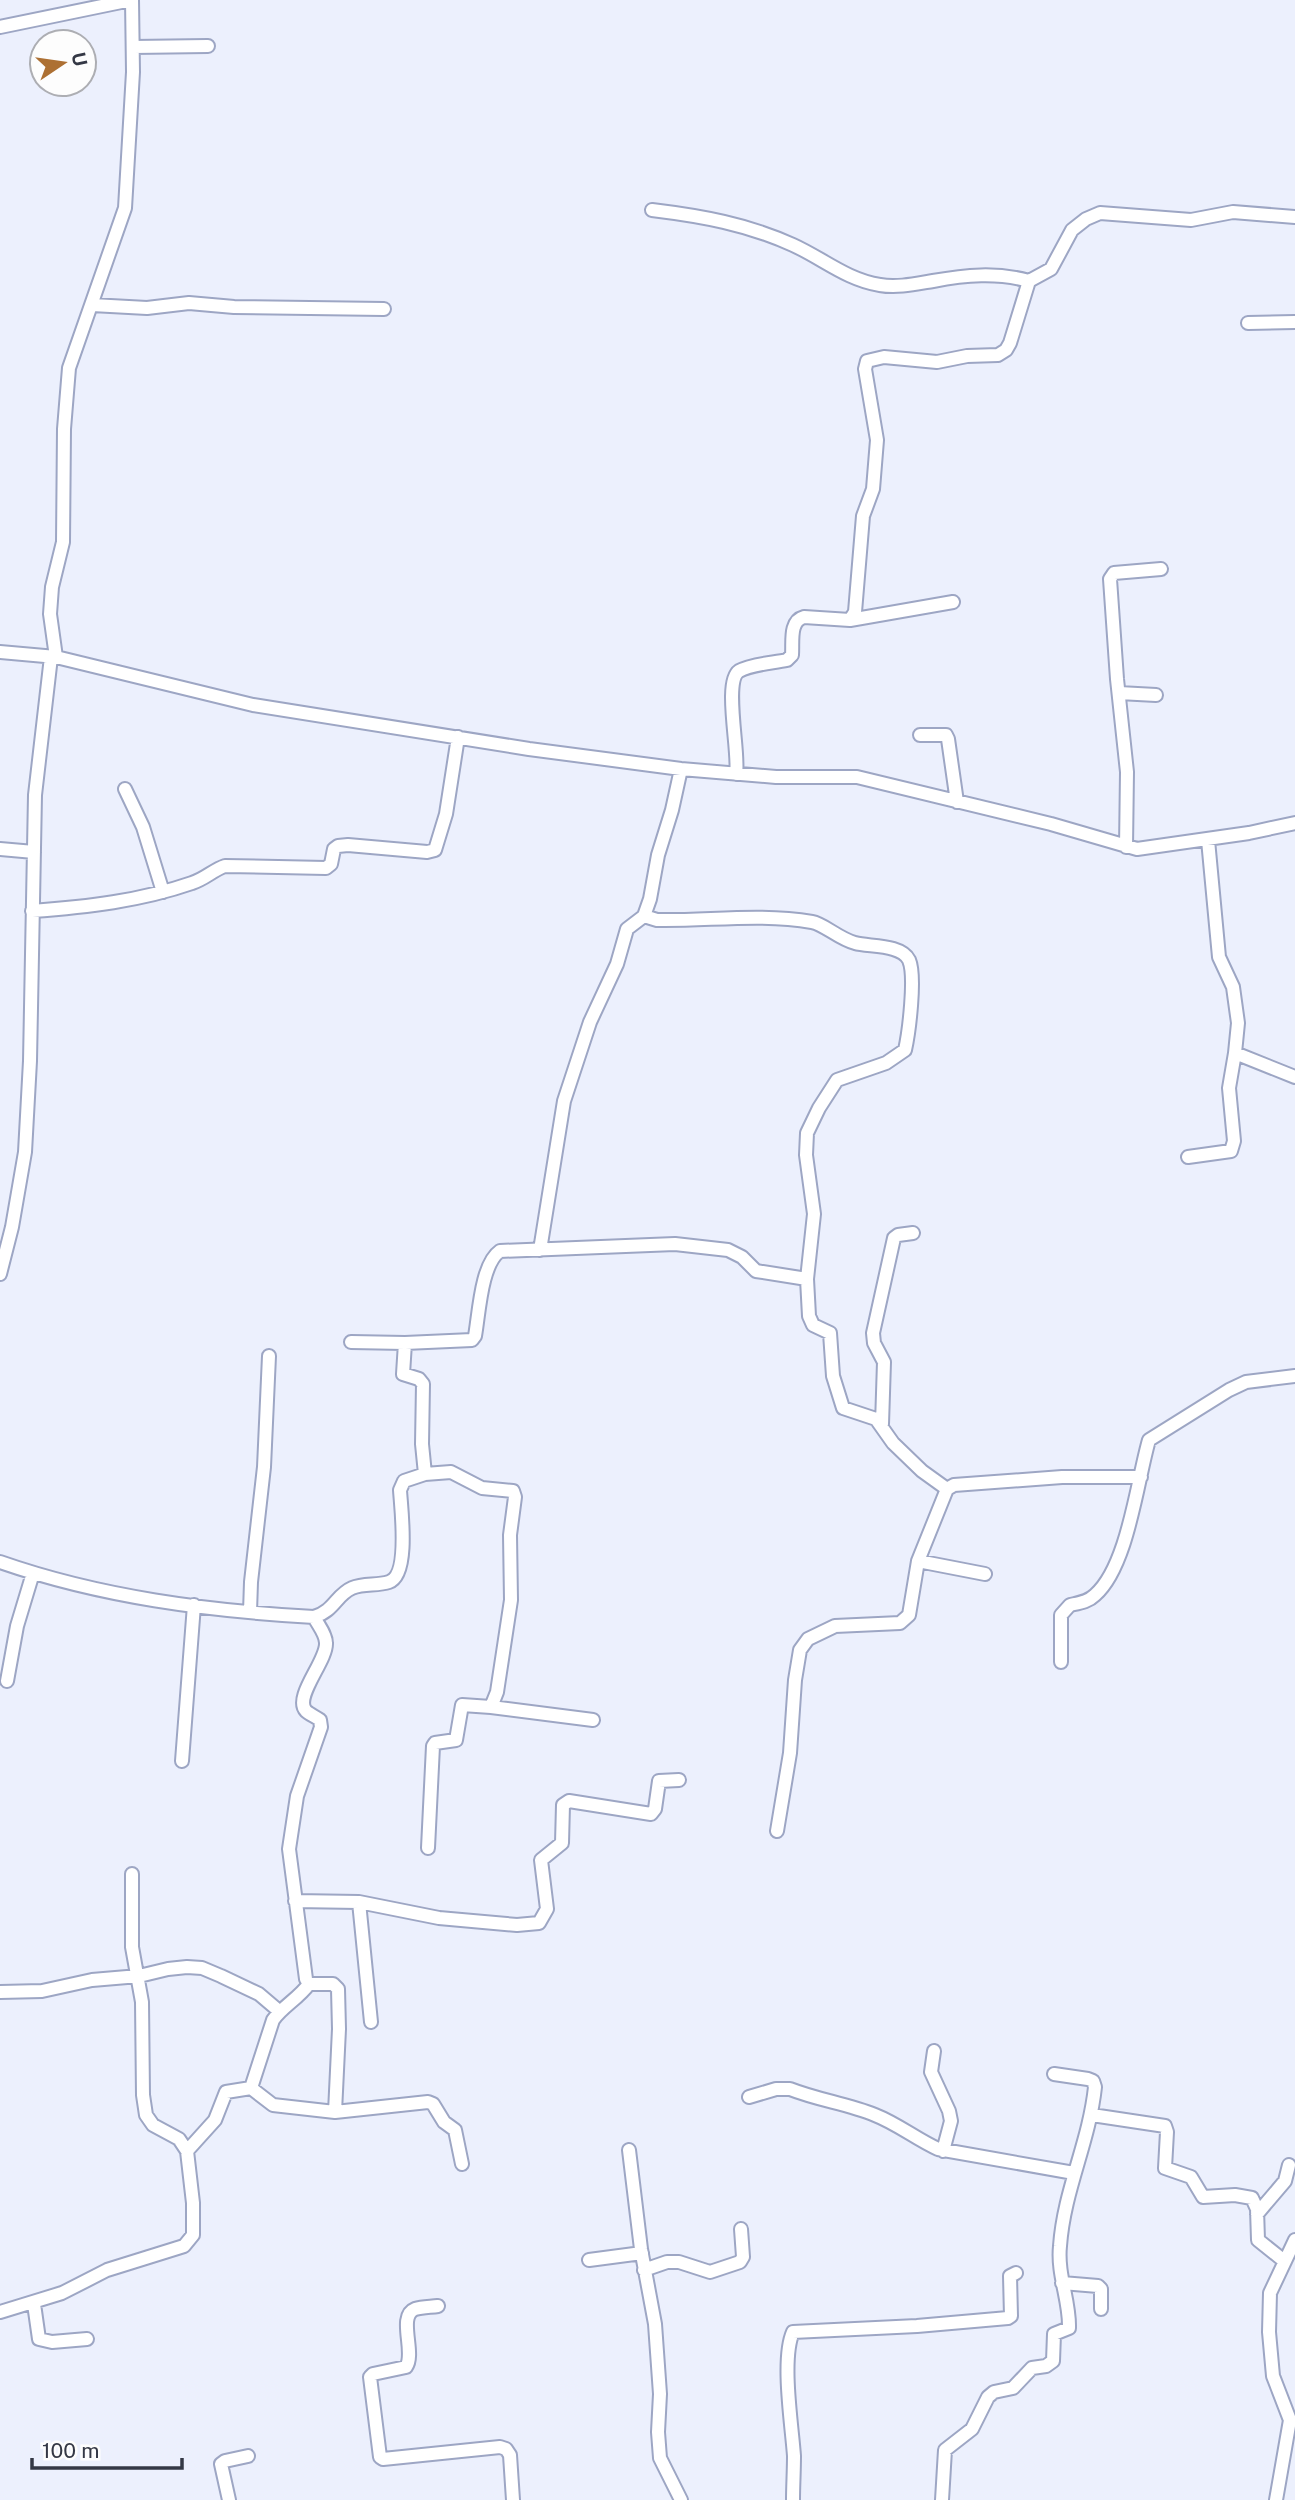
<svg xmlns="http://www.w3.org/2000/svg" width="1295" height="2500" viewBox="0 0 1295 2500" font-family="'Public Sans',sans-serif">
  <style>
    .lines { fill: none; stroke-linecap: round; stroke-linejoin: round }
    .minor-casing { stroke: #9da6c4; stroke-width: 16 }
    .minor { stroke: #fff; stroke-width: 12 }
  </style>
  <rect width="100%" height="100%" fill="#ecf0fd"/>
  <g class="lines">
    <g class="minor-casing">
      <path id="minor" d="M0,27l131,-27
        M133,47l75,-1
        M652,210c49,6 95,14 141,35 29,13 54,35 87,40 17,3 35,-1 53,-4 32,-6 64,-9 96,0l22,-12 21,-39 14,-11 14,-6 91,7 42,-8 62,5
        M92,305l55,3 42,-5 45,4 150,2
        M1248,323l47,-1
        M850,620l103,-18
        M0,652l56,5 197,48 276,44 152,20 95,8h81l194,47 86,25 112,-16 46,-10
        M56,657l-6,-43 2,-27 11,-45 1,-113 5,-61 56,-160 8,-136 -1,-72
        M1119,693l37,2
        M920,735h26l2,4 9,63
        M736,774c4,-20 -13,-92 3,-103 12,-7 34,-8 48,-11l5,-5c1,-13 -3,-34 12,-38l46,3 5,-8 8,-96 10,-27 4,-49 -12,-71 2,-8 17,-4 53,5 30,-6 31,-1 8,-5 4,-7 19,-62
        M125,789l18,38 20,65
        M1126,847l1,-75 -10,-93 -7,-100 4,-6 47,-4
        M0,849l34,3
        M32,911c55,-4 108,-10 160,-28 13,-4 21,-13 33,-17l101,2 5,-4 3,-15 4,-3 10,-1 79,7 8,-2 11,-36 12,-77
        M644,916l13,4c52,1 104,-7 155,2 12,2 27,17 43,21 14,4 46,1 54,17 7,16 0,72 -4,90l-19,13 -49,17 -18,28 -12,25 -1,22 8,59 -7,65 2,37 4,9 17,8 3,43 10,32 33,11 17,24 29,28 25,18
        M1235,1053l60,24
        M1188,1157l43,-6 3,-10 -5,-53 6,-35 3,-30 -5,-36 -14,-30 -11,-117
        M540,1250l24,-149 26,-79 27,-58 10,-35 17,-13 6,-17 8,-44 14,-45 9,-41
        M0,1274l12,-47 13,-75 5,-91 5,-266 16,-138
        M351,1342l54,1
        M882,1424l2,-62 -10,-19 -1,-10 21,-95 4,-3 15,-2
        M425,1474l-3,-30 1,-60 -4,-5 -16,-5 2,-31 67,-3 3,-4c4,-22 6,-72 25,-85l175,-7 53,6 14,7 14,14 51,8
        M918,1561l67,13
        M0,1562c100,35 208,49 314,55 20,-6 22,-22 38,-29 12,-5 25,-2 37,-6 21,-7 12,-74 11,-92l4,-9 21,-7 26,-2 31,16 31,3 2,6 -5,38 1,65 -14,92 -6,15 -29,-2 -6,35 -21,3 -2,3 -5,102
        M250,1612l1,-30 13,-115 5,-111
        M314,1617c4,8 12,17 12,26 1,18 -33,54 -20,68 3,3 10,6 14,9l1,7 -24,69 -8,53 17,130 3,5h24l5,5 1,40 -4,83
        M1061,1662v-47l9,-10c9,-2 18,-3 25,-10 33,-29 42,-114 54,-155l80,-50 17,-8 49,-6
        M7,1681l10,-55 16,-53
        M491,1707l102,13
        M182,1761l12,-156
        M777,1831l13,-78 5,-73 5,-30 8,-11 27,-13 65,-3 9,-8 9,-54 29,-72 7,-4 108,-8h79
        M295,1901l64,1 80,16 78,7 22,-2 8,-14 -6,-49 21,-17 1,-38 6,-4 82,13 4,-5 4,-28 20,-1
        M359,1902l12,120
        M0,1992l42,-1 50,-11 47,-4 29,-7 19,-2 15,1 19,8 38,18 20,17
        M934,2051l-3,21 18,39 2,10 -8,30
        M251,2088l22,17 62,7 93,-10 5,2 11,18 11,8 7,34
        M749,2097l27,-8h14c28,11 58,15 85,26 23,9 41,24 63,34l136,24
        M1092,2115l73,11 2,6 -2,36 26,9 12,20 32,-2 17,3 5,11 1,31 25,20
        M629,2150l12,99 14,75 5,70 -2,38 2,26 21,42
        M187,2151l28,-31 11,-28 25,-4 22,-68c10,-14 25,-21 36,-36
        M1257,2214l28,-33 4,-16
        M589,2260l53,-7
        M644,2270l23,-8h12l31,10 30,-10 3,-5 -2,-28
        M1062,2283l36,3 3,3v20
        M34,2304l5,35 13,3 35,-3
        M438,2306c-7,1 -16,1 -23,3 -18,7 1,44 -9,58l-33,7 -3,3 10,80 3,2 117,-12 6,2 4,6 3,45
        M0,2312l62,-19 45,-23 77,-24 9,-11v-32l-6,-52 -8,-12 -26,-14 -7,-10 -3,-20 -1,-93 -10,-55v-73
        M229,2500l-8,-36 4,-3 23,-5
        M793,2500c0,-14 1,-29 1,-44 -2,-30 -13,-97 -1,-124l124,-6 91,-8 3,-2 -1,-40 6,-3
        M942,2500l3,-50 27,-21 16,-32 6,-5 19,-4 19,-20 14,-2 7,-5 1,-27 15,-6c1,-27 -12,-53 -9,-82 4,-56 29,-103 35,-159l-2,-6 -5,-2 -34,-5
        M1276,2500l14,-80 -17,-44 -4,-44 1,-39 25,-53"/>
    </g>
    <use href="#minor" class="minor"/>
  </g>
  <g transform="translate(63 63) rotate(77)"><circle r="33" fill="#fdfdfd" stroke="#adaeb3" stroke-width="2"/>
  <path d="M0-5L12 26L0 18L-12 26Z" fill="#ad7033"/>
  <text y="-10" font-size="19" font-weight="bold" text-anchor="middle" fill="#343845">U</text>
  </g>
  <path d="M32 2458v10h150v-10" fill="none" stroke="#343845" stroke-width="3.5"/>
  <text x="42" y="2458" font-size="21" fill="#343845" stroke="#fdfdfd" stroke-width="5" paint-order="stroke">100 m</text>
</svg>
